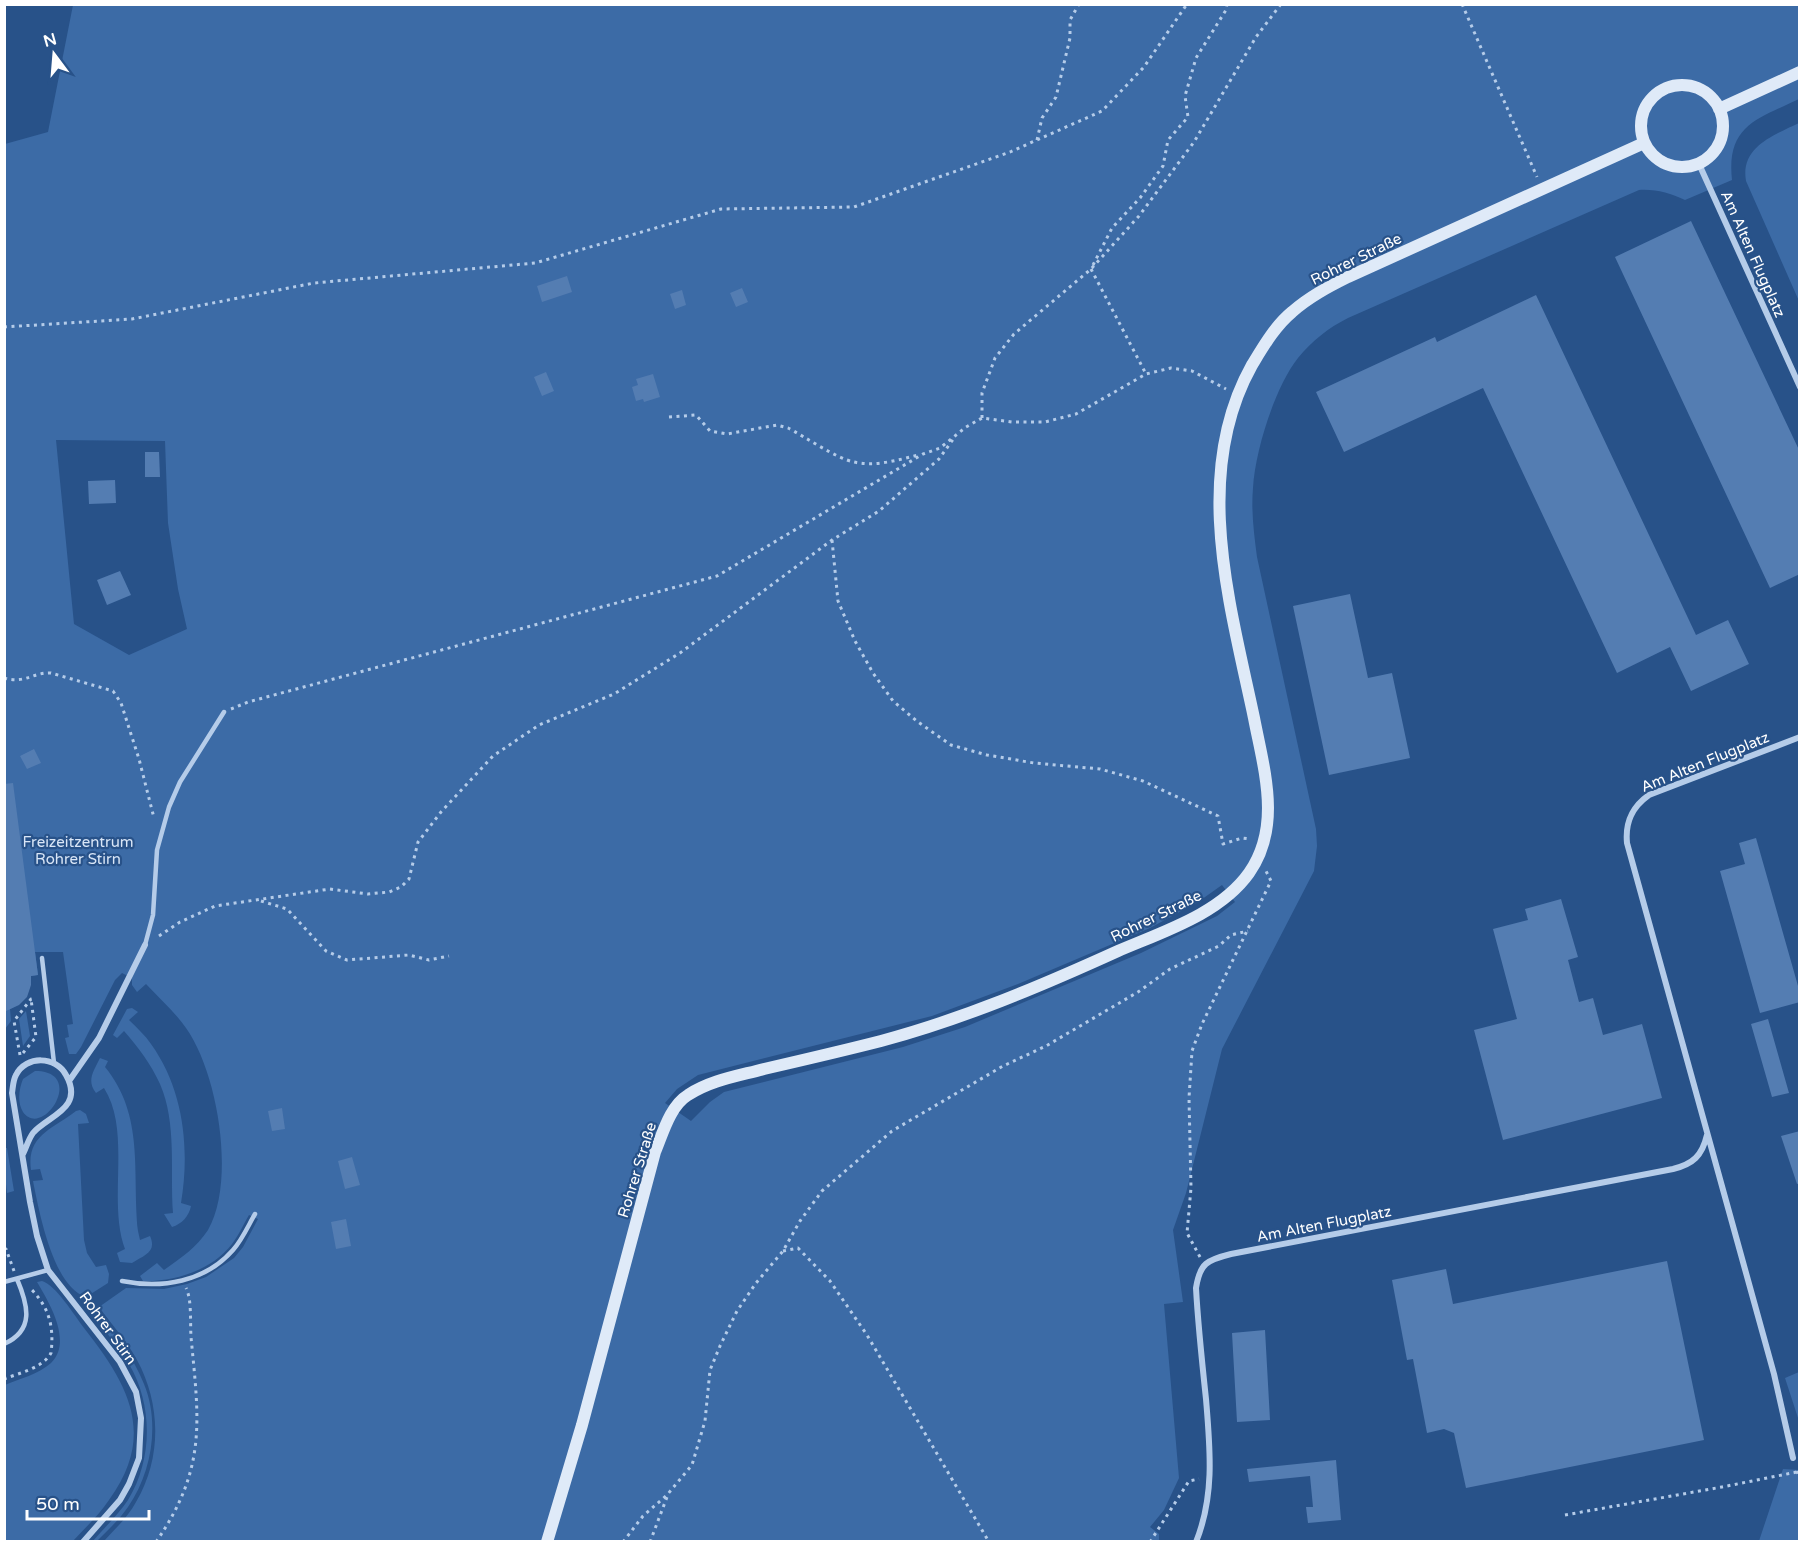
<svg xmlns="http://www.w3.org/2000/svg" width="1804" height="1546" viewBox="0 0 1804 1546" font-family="'Varela Round',sans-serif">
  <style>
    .green { fill: #3c6ba6; fill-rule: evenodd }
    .building { fill: #547db2 }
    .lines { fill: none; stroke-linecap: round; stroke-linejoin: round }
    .path { stroke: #b5cce9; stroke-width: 3; stroke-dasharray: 3 4.5; stroke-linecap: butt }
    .service { stroke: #b5cce9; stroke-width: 4.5 }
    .minor { stroke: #b5cce9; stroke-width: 6 }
    .secondary { stroke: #dfeaf8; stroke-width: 12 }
    .labels { text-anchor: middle; stroke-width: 4.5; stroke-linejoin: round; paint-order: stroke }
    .street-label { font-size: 15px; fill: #fff; stroke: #285289 }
    .park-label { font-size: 15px; fill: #d9e6f7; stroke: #285289 }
  </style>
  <rect width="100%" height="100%" fill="#285289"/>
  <path class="green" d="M73,5h1726v94c-41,20 -73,26 -67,81l-47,20c-15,-7 -29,-11 -46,-10l-291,128c-20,10 -36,23 -50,40 -23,29 -43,93 -45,130 -2,23 1,46 4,69l59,272 1,17 -3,25 -92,178 -36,144 -13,37 10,72 -19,2 15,174 -15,32 -14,17 9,7v7h-1055c11,-12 24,-24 32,-39 26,-44 25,-98 1,-142 -10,-19 -25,-35 -38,-53l27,-19 38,1 23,-5 19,-7 28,-19 9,-11 15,-28 -9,-4c-6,10 -10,20 -17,29 -20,26 -57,38 -89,37l-3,-5 17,-13 7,7c17,-12 33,-23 44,-40 28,-49 10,-157 -22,-202 -11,-16 -27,-30 -40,-44l-9,8 -5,-7v-7l-10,-5 -7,7 -34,67 -5,7h-7l-4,-16 4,-1 -2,-12 6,-1 -10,-72h-28l3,23 -7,1c0,16 -7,26 -21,33l1,12 -6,8v-885l43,-12zM56,440l109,1 3,82 10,66 9,40 -58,26 -55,-31zM1222,885l13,17 -18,14 -76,37 -176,74 -62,20 -179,45 -14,10 -19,19 -26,-18 12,-14 21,-14 234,-59 86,-32 132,-56 48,-26z
    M1799,123v178l-53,-120c-6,-34 28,-46 53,-58z
    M132,1008l6,4 -9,8c8,8 16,15 22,24 33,46 39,105 30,159l10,3c-2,10 -9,18 -19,21l-8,-13 9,-1c-3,-42 4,-90 -13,-129 -9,-20 -22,-37 -36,-53l-7,7 -4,-3 14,-26z
    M26,1011l4,25 -7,10 -4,-27z
    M100,1058l8,3 -3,6c40,49 27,105 33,164l2,9 10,-4c7,16 -5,19 -18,27l-12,-1 -3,-9 8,-4c-18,-48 7,-117 -21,-161l-8,5c-10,-13 -2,-22 4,-35z
    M35,1071c52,0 8,69 -12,41 -6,-10 -4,-23 0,-33z
    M80,1110l6,4 3,9 -11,1 6,116 3,13 9,14 10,-2 3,9 -1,9 -22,14c-33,-10 -47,-86 -53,-116l10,-1 -3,-11 -9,1c-5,-35 22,-41 45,-59z
    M5,1148h2l7,43 -7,2 -2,-17z
    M42,1281c13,3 33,35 42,47 44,56 73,106 25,172 -10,15 -24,28 -36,41h-68v-156c14,-6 34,-11 46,-22 22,-21 -2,-61 -14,-81z
    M97,1310c17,23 36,46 47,74 16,39 8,88 -16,123 -9,13 -20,23 -31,34l-5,1c12,-14 26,-27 36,-42 25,-41 25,-95 1,-136 -10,-17 -24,-32 -35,-49z
    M1799,1372v49l-14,-43z
    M1783,1469l16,1v71h-40z"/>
  <path class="building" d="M1691,221l109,231v122l-30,14 -155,-331z
    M567,276l5,16 -30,10 -5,-16z
    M742,288l6,14 -12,5 -6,-14z
    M682,290l4,15 -11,4 -5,-15z
    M1536,295l160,340 32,-15 21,44 -58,27 -21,-44 -53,26 -134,-285 -139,64 -28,-60 119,-55 2,5z
    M546,372l8,19 -12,5 -8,-19z
    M653,374l7,23 -16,5 -1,-3 -7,2 -4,-14 6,-2 -2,-6z
    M145,452h14l1,25h-15z
    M115,480l1,23 -27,1 -1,-23z
    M120,571l11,24 -24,10 -10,-25z
    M1350,594l18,84 24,-5 18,85 -81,17 -36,-169z
    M34,749l7,14 -14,6 -7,-13z
    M13,783l25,192 -7,1v9l-4,12 -8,8 -15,7v-228z
    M1756,838l44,155v9l-40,11 -40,-142 25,-7 -6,-21z
    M1561,899l17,58 -10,3 11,42 14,-4 10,37 39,-11 20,74 -159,42 -29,-110 43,-11 -24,-90 35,-9 -3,-11z
    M1768,1019l21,74 -17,4 -21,-73z
    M282,1108l3,21 -13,2 -4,-20z
    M1800,1131v52l-3,1 -16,-48z
    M352,1157l8,28 -15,4 -7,-28z
    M346,1219l5,27 -15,3 -5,-27z
    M1667,1261l37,179 -238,48 -12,-55 -10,-4 -17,4 -14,-74 -6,1 -15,-80 54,-11 7,35z
    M1265,1330l5,90 -33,2 -5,-89z
    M1336,1460l5,60 -33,3 -2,-16h7l-3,-31 -61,6 -2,-13z"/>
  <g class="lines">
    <path class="path" d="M1462,4l75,173
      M1037,140l5,-22 14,-21 14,-59v-18l9,-16
      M1093,265l19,-37 28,-30 23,-32 5,-26 20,-23 -3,-21 11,-38 30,-48 1,-6
      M1091,269l55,105
      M4,327l128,-8 182,-36 221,-20 186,-54 133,-2 156,-55 92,-41 42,-44 43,-63
      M669,417l27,-2 14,16 17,3 50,-9 11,3c16,8 49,31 66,34 21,5 44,-2 64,-7
      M982,418v-25l13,-35 19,-24 77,-65 48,-53 55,-74 62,-105 25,-33
      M832,540l6,61 17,40 18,32 20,28 25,21 33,23 36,10 47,8 66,6 43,12 75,35 5,28 19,-6 8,1
      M4,678c22,6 29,-6 47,-5l62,18 8,12 18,56 15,59
      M231,709l17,-7 469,-126 206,-122 17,-6 26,-21 16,-9 30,4h33l31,-8 70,-40 25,-6 21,3 34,18
      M261,901l26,8 39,42 21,9 62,-5 20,5 20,-4
      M159,936l21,-14 35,-16 115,-17 38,5 21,-2 12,-5 8,-8 9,-37 23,-30 52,-56 46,-31 75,-31 66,-41 152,-113 47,-29 60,-52 15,-21
      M23,1053l13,-16 -5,-38
      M20,1055l-6,-34 17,-22 5,-1
      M4,1249h2l8,22
      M783,1251l15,-3 32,33 37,54 122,207
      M1200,1257l-13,-24 4,-45 -2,-90 3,-47 10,-27 69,-143 -6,-12
      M4,1379c15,-6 39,-11 47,-26 3,-25 -1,-44 -19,-63
      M1797,1471l3,9
      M1565,1515l157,-28 75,-15
      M156,1542c51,-74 43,-121 35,-205 -1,-15 1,-37 -5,-49
      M623,1542l20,-26 24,-21 25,-30 13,-44 5,-51 10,-24 17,-35 19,-28 27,-32 17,-30 22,-30 70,-60 111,-65 43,-20 92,-54 32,-23 49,-23 12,-11 17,-4
      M650,1542l17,-45
      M1150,1542l39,-61 10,-2"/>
    <path class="service" d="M145,945l8,-30 4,-65 12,-43 11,-25 44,-70
      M42,958l12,105
      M122,1281c40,8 83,1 111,-31 9,-10 15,-24 22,-36
      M4,1282l44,-12
      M4,1344c31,-14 24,-39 13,-65"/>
    <path class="minor" d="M1699,164l101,223
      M69,1081l30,-43 46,-93
      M23,1154c3,-6 6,-16 10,-21 14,-17 52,-24 33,-58 -10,-19 -40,-20 -50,0 -3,5 -3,12 -4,18l18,109 7,34 11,34 72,92 16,30 5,26 -2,40 -10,26 -9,16 -37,42
      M1793,1458l-19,-84 -147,-531c-2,-21 5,-36 22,-48l151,-58
      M1196,1542c19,-47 14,-94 10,-143 -4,-37 -8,-74 -10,-111 4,-25 11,-28 35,-34l442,-85c20,-5 29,-13 34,-34"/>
    <path class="secondary" d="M1641 126a41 41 0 1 1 82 0a41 41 0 1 1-82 0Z
      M1719,109l81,-37
      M547,1542l35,-117 73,-273c8,-19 15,-46 33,-57 23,-15 50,-19 76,-26 39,-9 78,-18 117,-28 82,-22 160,-55 237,-90 44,-19 102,-37 131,-78 33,-47 15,-103 5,-155 -24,-114 -63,-244 -2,-353 11,-18 23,-39 40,-53 17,-15 36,-25 56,-35l296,-134"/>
  </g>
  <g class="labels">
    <g class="street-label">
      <text transform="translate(1753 254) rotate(66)" y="5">Am Alten Flugplatz</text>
      <text transform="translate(1356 259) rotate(-26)" y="5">Rohrer Straße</text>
      <text transform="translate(1705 762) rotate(-22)" y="5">Am Alten Flugplatz</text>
      <text transform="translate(1156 916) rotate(-26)" y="5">Rohrer Straße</text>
      <text transform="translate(637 1170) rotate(-73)" y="5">Rohrer Straße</text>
      <text transform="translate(1324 1224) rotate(-11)" y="5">Am Alten Flugplatz</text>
      <text transform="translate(108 1328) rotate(54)" y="5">Rohrer Stirn</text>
    </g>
    <g class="park-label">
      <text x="78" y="847">Freizeitzentrum<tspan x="78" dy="17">Rohrer Stirn</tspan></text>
    </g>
  </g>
  <rect width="1804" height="1546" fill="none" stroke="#ffffff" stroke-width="12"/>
  <g transform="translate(54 54) rotate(344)" stroke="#285289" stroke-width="4.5" paint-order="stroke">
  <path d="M0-4.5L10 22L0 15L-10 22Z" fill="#ffffff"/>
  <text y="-9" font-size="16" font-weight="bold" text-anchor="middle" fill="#ffffff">N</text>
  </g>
  <path d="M27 1510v9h122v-9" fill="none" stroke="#ffffff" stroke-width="3"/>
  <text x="36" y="1510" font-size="18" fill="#ffffff" stroke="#285289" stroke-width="4.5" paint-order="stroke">50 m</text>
</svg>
